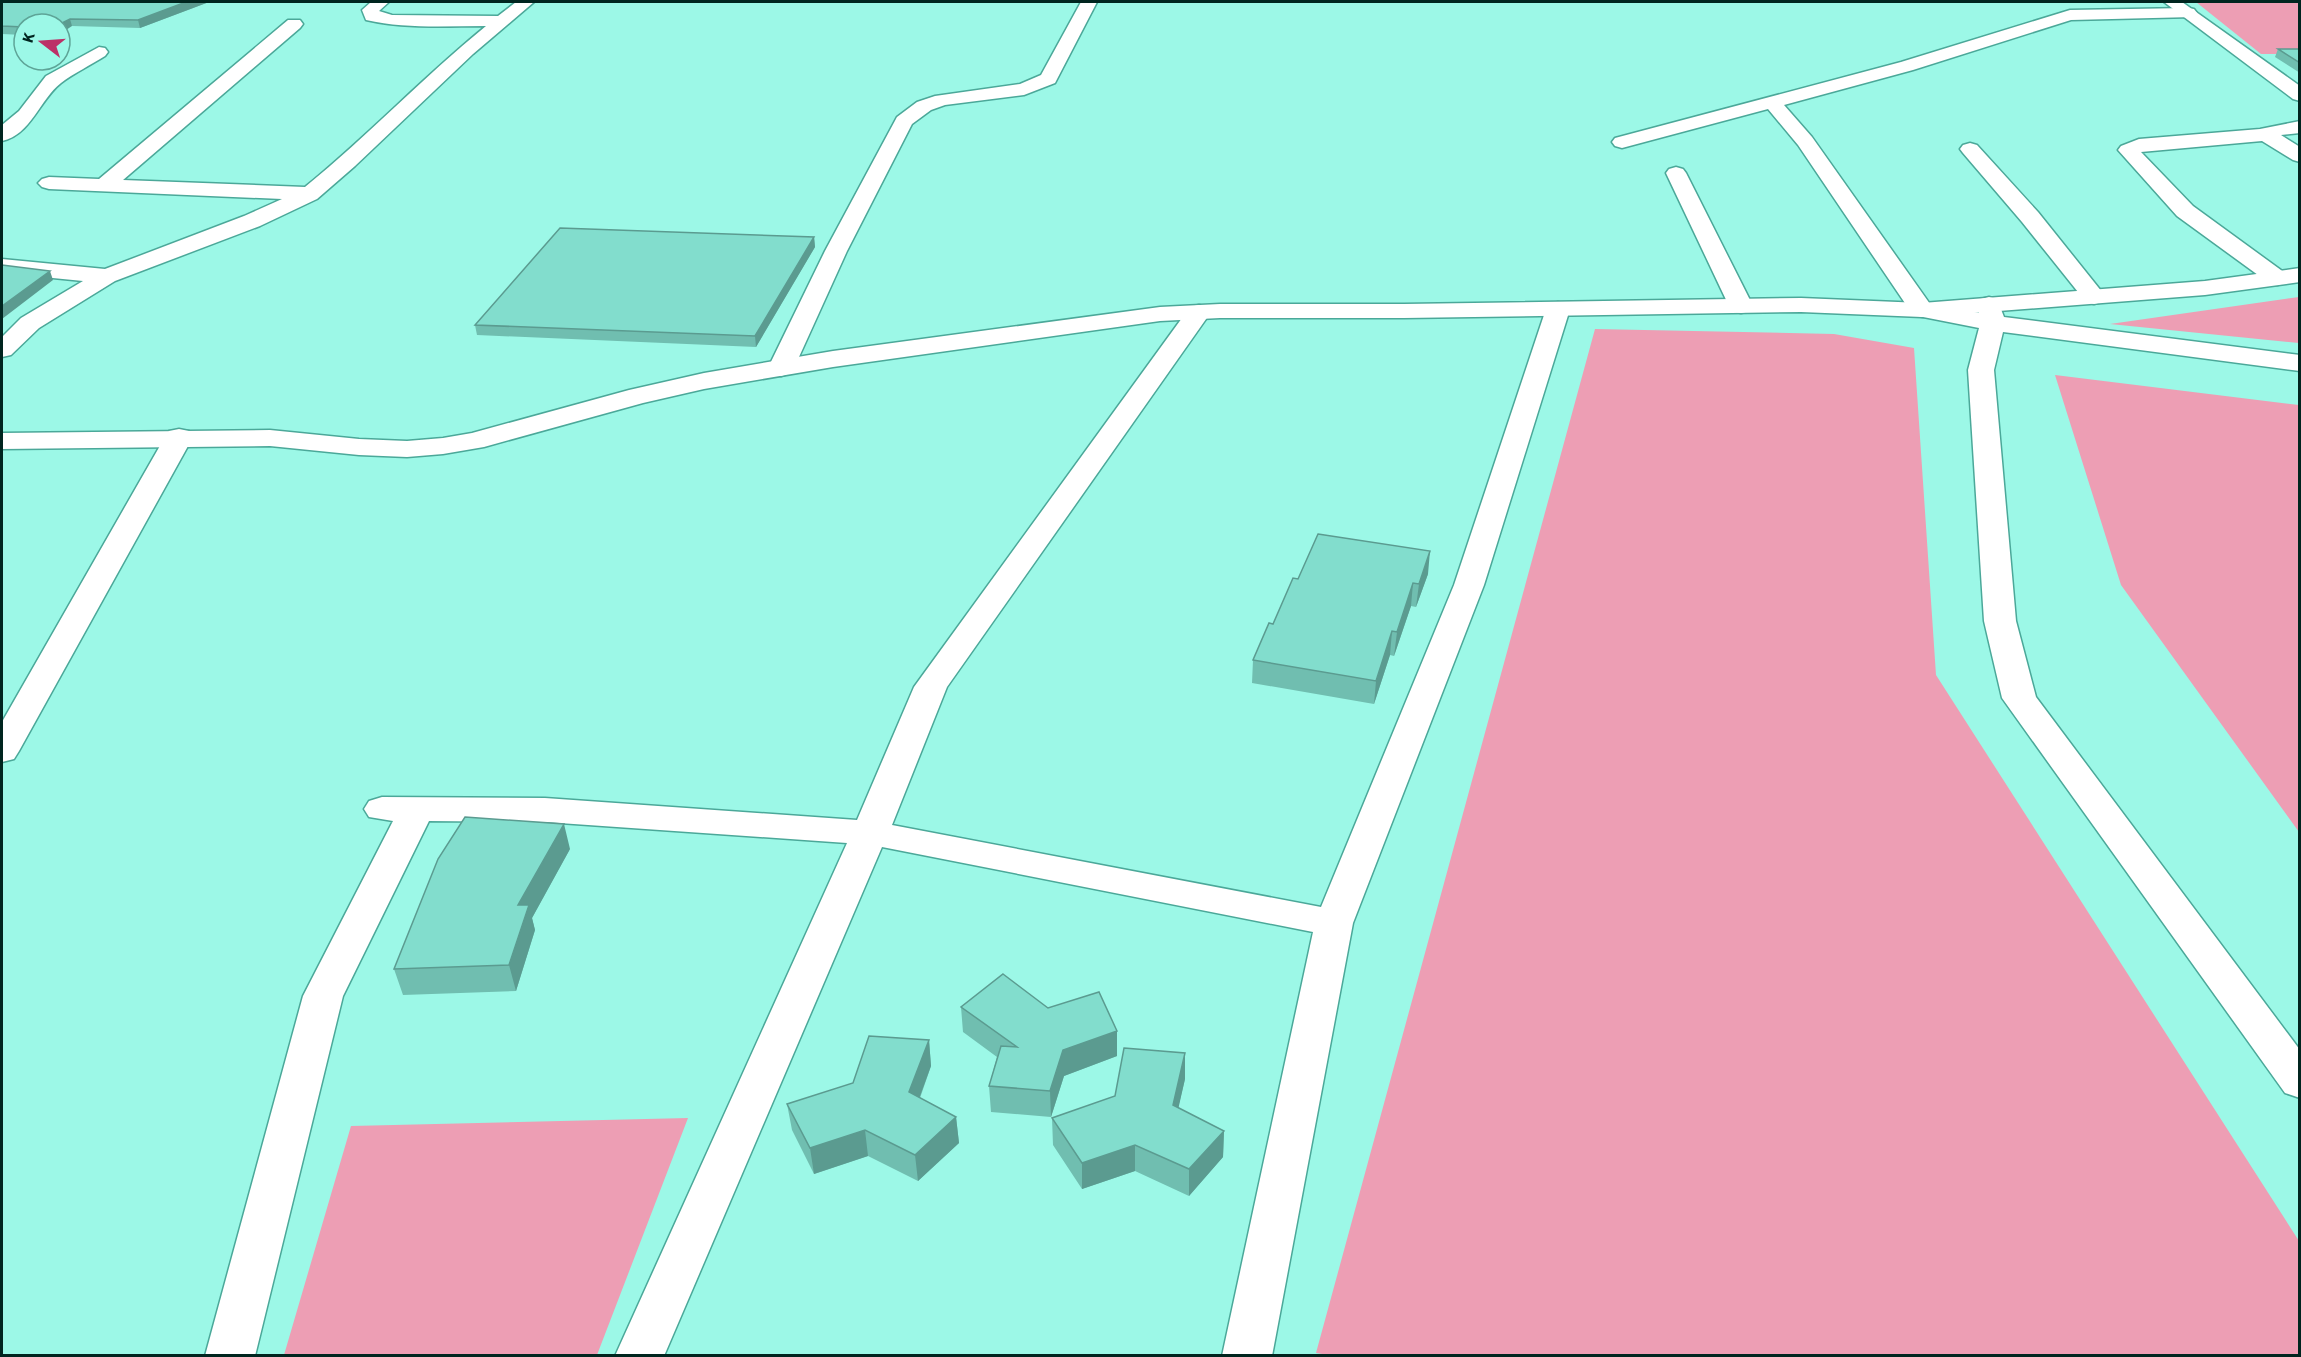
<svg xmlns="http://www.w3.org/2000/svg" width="2301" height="1357" viewBox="0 0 2301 1357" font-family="'Source Sans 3',sans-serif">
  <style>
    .green { fill: #ed9eb4 }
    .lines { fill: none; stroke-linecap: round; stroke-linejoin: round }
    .minor-casing { stroke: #4ba899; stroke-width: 3 }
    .tertiary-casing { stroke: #4ba899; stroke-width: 3 }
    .minor { fill: #fff; fill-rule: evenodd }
    .tertiary { fill: #fff; fill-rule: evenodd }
    .wall { fill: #70beb0 }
    .shaded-wall { fill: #5b9b90 }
    .building { fill: #82ddcd; stroke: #5b9b90; stroke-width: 1.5 }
  </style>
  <rect width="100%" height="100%" fill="#9cf8e7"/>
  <path class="green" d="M2196,2h103v52h-38z
    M2299,297v46l-189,-19z
    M1595,329l239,5 80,14 22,327 363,566v114l-964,1 -19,-3z
    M2055,375l244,30v427l-178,-247z
    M688,1118l-91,237h-313l67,-229z"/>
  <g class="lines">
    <g class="minor-casing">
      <path id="minor" d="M371,2h18l-10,9 13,4 106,1 18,-14h18l-61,52 -118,112 -38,33 -57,27 -145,55 -76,47 -28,27 -9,2v-20l19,-19 62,-37 -81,-8v-14l103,10 139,-53 38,-17 -233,-10 -7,-2 -4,-4 4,-4 7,-2 50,2 189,-159h12l3,4 -3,4 -177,152 182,7c63,-51 118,-110 181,-161 -40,0 -81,3 -120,-6l-4,-10z
        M1081,2h16l-42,81 -31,12 -79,10 -14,5 -19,14 -65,127 -53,117 -4,5 -9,3 -9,-3 -4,-5 57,-117 72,-134 20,-15 18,-6 85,-12 21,-9z
        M2188,8l6,1 3,4 -3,4 -123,3 -158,50 -129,35 28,32 118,167 49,9 -2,-9 4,-5 8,-2 8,2 7,18 296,38v16l-297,-39 -9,38 22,251 20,76 264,353v48l-15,-5 -283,-395 -18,-77 -16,-251 11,-42 -66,-13 -115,-170 -30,-36 -146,39 -7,-2 -3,-4 3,-4 286,-76 169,-52z
        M99,47l6,1 3,4 -3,4c-14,9 -31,17 -44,27 -21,16 -30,52 -59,58v-16l17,-14 27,-35z
        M2300,121v12l-19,2 19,12v15l-7,-2 -31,-19 -121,11 52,54 92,67 4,5 -4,5 -8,2 -8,-2 -92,-67 -59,-66 3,-4 18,-7 121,-10z
        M1970,143l7,2 61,67 68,85 -4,5 -8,2 -8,-2 -64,-80 -59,-69 -3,-4 3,-4z
        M1676,167l7,2 3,4 67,133 -3,5 -9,2 -9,-2 -3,-5 -63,-133 3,-4z
        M1558,302l9,2 3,5 -86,276 -131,338 -81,433h-50l91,-424 -431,-85 -218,509h-49l232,-513 -302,-21 -116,-1 -86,175 -88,360h-50l98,-360 90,-175 -24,-4 -5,-8 5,-8 13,-4 163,1 312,22 57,-133 276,-380 9,-2 9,2 3,5 -264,375 -55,138 429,82 133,-322 92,-276 3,-5z
        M179,429l10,2 4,6 -174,314 -5,8 -12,3v-40l163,-285 4,-6z"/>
    </g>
    <g class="tertiary-casing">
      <path id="tertiary" d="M2164,2h18l118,84v15l-7,-2z
        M2300,268v14l-95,13 -283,22 -121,-5 -397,6h-184l-60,3 -327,46 -129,22 -61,14 -159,44 -41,7 -36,3 -48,-2 -89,-9 -268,3v-16l268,-3 89,9 48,2 36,-3 29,-5 157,-43 75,-17 129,-22 327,-44 60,-3h184l397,-6 121,5 283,-22z"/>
    </g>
    <use href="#minor" class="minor"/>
    <use href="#tertiary" class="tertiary"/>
  </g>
  <path class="wall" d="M2,2h207l-69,26 -68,-2 -12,-2h-36v11l-22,-1z
    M1961,2h202l-1,1z
    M2278,49h22v24l-25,-16z
    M814,237l1,10 -59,100 -279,-12 -2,-10z
    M1428,574l-12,33 -5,-1 -17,50 -4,-1 -16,49 -122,-21 1,-23 20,-36z
    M570,849l-38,69 3,12 -19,61 -113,4 -9,-26z
    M961,1007l87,1 69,48 -53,20 -13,41 -60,-5 -2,-26 8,-29 -34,-25z
    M929,1040l2,26 -11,32 36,19 3,26 -41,38 -50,-25 -54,18 -22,-44 -5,-26 66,-21z
    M1185,1079l-7,29 46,23 -1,26 -34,39 -54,-25 -53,18 -29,-44 -1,-27z"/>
  <path class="shaded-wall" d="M186,2h23l-69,26 -2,-8z
    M70,19l2,7 -12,8v-10z
    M814,237l1,10 -59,100 -1,-11z
    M50,271l3,9 -51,39v-13z
    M1430,551l-2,23 -12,33 3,-23z
    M1413,583l-2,23 -17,50 3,-24z
    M1392,631l-2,24 -16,49 2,-23z
    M564,824l6,25 -38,69 3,12 -19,61 -7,-26 9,-60z
    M1117,1031v25l-53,20 -13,41 -1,-26 13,-41z
    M929,1040l2,26 -19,52 -3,-26z
    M1185,1053v26l-12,53v-27z
    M956,1117l3,26 -41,38 -3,-26z
    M865,1130l3,26 -54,18 -4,-26z
    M1224,1131l-1,26 -34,39v-27z
    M1135,1145v26l-53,18v-26z"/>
  <path class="building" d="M2,2h184l-48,18 -68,-1 -10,5h-36v3l-22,-1z
    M2278,49h22v14z
    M560,228l254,9 -59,99 -280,-11z
    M2,265l48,6 -48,35z
    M1318,534l112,17 -11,33 -6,-1 -16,49 -5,-1 -16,50 -123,-21 16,-37 4,1 20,-46 5,1z
    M465,817l99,7 -46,81h11l-20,60 -115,4 44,-110z
    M1003,974l45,34 51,-16 18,39 -54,19 -13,41 -61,-5 12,-40 16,1 -56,-40z
    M869,1036l60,4 -20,52 47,25 -41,38 -50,-25 -55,18 -23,-44 66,-21z
    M1124,1048l61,5 -12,52 51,26 -35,38 -54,-24 -53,18 -30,-45 63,-22z"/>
  <rect width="2301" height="1357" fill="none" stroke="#00251f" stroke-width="6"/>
  <g transform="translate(42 42) rotate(287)"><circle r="28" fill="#9cf8e7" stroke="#5ea497" stroke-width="1.5"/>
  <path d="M0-4.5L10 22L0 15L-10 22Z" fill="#bc3067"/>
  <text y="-9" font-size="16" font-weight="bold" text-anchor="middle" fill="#00251f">K</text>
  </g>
</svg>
